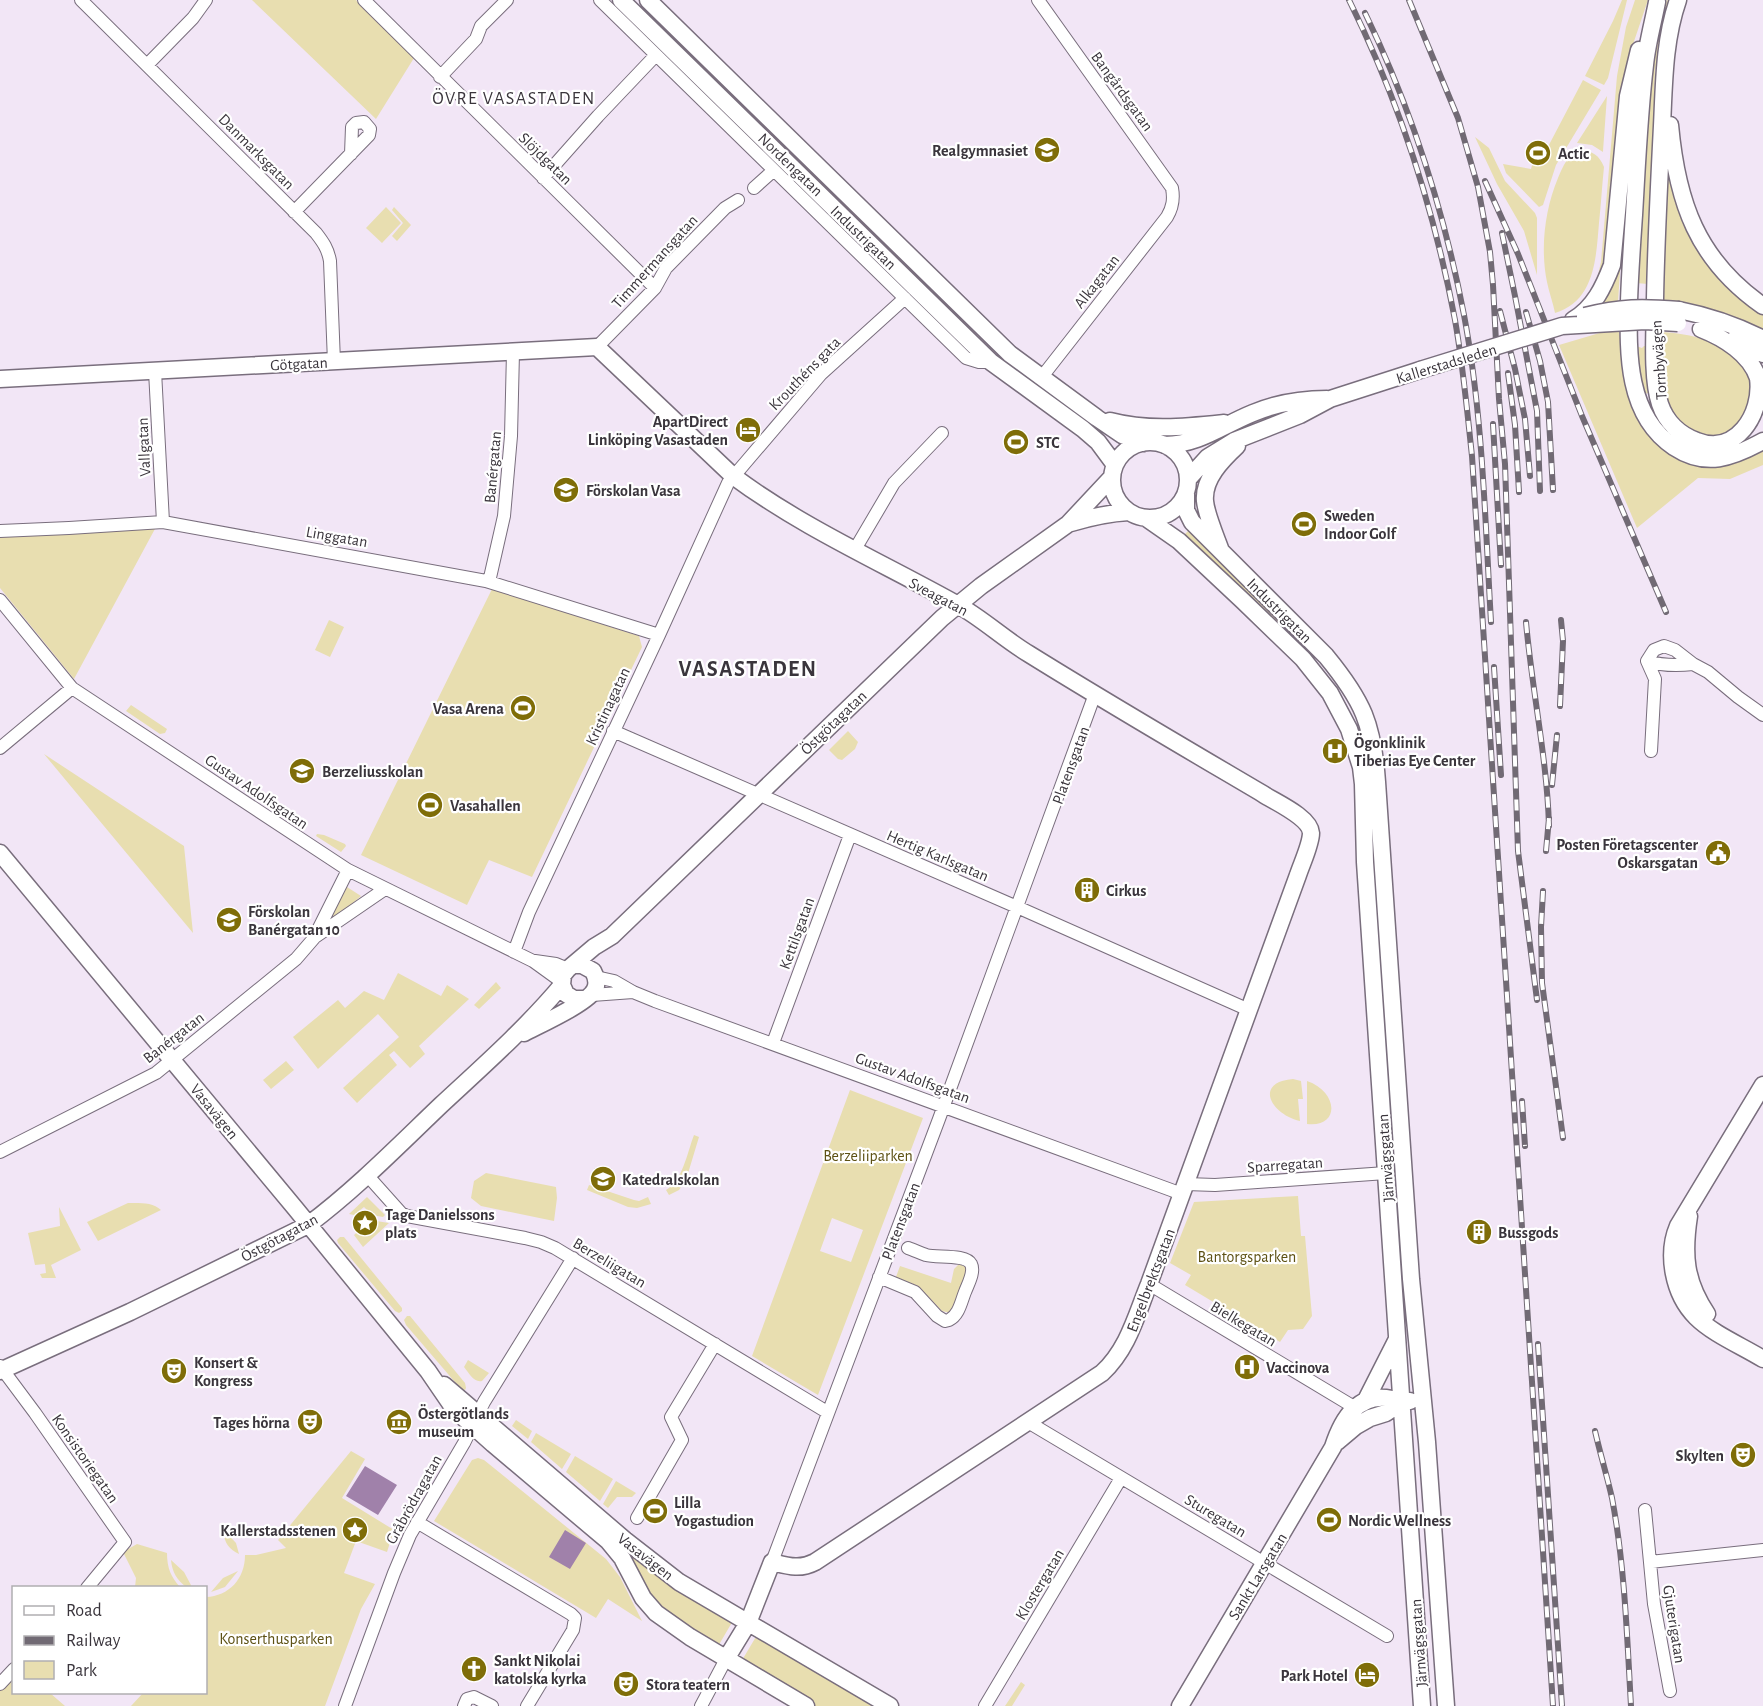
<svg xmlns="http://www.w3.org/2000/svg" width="1763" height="1706" viewBox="0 0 1763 1706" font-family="'Alegreya Sans',sans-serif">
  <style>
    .green { fill: #e8deb0; fill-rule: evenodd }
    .water { fill: #a081aa }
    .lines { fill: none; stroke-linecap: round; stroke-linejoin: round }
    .street-casing { stroke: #796e7d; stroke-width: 14 }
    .secondary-casing { stroke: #796e7d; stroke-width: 19 }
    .street { stroke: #fff; stroke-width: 12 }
    .secondary { stroke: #fff; stroke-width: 16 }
    .rail-casing { stroke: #716a74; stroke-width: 6 }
    .rail { stroke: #fff; stroke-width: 4; stroke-dasharray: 11; stroke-linecap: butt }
    .secondary-bridge-casing { stroke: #796e7d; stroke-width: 19; stroke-linecap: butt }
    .secondary-bridge { stroke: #fff; stroke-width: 16 }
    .labels { text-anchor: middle; stroke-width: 4.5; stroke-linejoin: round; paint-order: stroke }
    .street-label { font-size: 16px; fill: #3a353c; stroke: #fff }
    .poi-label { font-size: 16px; font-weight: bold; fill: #3a353c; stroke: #fff; text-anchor: start }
    .park-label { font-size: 16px; fill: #5d5114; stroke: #fff }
    .neighbourhood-label { font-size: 18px; letter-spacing: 1.5px; fill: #3a353c; stroke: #fff }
    .district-label { font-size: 22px; font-weight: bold; letter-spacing: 1.5px; fill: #3a353c; stroke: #fff }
  </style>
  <rect width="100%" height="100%" fill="#f2e6f6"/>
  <path class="green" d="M252,0h104l58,58 -38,61z
    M1622,0h5l-19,78 -4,7 -19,-9 28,-55z
    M1635,0h13l-22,65 -7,45 -14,154 -5,15 -11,16 9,-20 3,-13 16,-186 9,-49z
    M1667,0h2l-7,26 -7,45 -7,213 -12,-1 14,-213 9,-46z
    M1583,80l18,10 -45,75 -13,40 -4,2 -33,-34 -3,-9 28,5 2,-7h7z
    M1607,96l-4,55v1l-11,-7 -15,-2z
    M1475,137l14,11 16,33 30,32 2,5v57l-13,-44 -27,-47z
    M1665,139l7,51 15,39 56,72 20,13v18l-100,-30z
    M1580,150c13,1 19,5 24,17 -2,19 -3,37 -5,56 -3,35 -4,78 -44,90 -2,-10 -6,-21 -8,-31 -7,-34 -2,-73 11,-104 5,-12 10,-24 22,-28z
    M386,207l15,16 -19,20 -16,-15z
    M394,207l17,18 -14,16 -5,-5 11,-13 -11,-13z
    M1624,211l-6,91 -17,2z
    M1619,330l6,52 22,50 17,18 30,15 16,2 13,-1 13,-4 27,-13v16l-33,14 -32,-1 -61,50 -78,-183 44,-13z
    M1660,332c30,1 68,10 87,37 4,6 6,15 8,22l-14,34 -25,13 -14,-1 -28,-18 -11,-27z
    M1636,346l6,2 2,-2h4l2,47 -8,1z
    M156,527l-82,152 -74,-91v-53z
    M1189,530l106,105 -3,3 -111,-100z
    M492,589l147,47 3,11 -110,230 -43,-17 -22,45 -106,-50z
    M329,620l15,7 -14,30 -15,-7z
    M131,705l36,24 -2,4 -5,1 -34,-23z
    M848,731l10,11 -3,7 -13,11 -4,-1 -9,-9z
    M44,754l140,92 9,87z
    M317,834l7,1 21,9 1,2 -5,6 -25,-16z
    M347,887l14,9 -37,32 -1,-5z
    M398,973l43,23 6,-11 22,14 -50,47 6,8 -15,14 -16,-17 -5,4 8,10 -40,38 -14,-15 56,-51 -21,-23 -60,55 -25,-32 45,-37 7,8 19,-17 20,9z
    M496,982l5,6 -22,21 -5,-4z
    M286,1061l8,9 -23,19 -8,-9z
    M1293,1079l8,2 2,18h-5l2,22c-30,-7 -46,-39 -7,-42z
    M1307,1081c32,11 33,47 0,43z
    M850,1090l73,28 -105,277 -66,-39zM832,1218l31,12 -12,32 -31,-11z
    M694,1135l5,2 -13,43 -7,10 -10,5 -3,-5c17,-10 21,-37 28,-55z
    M486,1173l70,14 1,11 -3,23 -73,-15 -10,-8 3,-17z
    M589,1185l45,15 5,1 9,-4 3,7 -14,4 -9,-1 -41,-17z
    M1298,1196l3,40h4l7,80 -9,13 -15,1 -8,12 -95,-57 6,-10 -21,-12 24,-61z
    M367,1197l18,18 -2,2 -11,-2 -8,-8 -10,8 -5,-1z
    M128,1203c11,0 25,-1 33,7l-63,31 -11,-19z
    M59,1207l22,43 -30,15 5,13h-14l-2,-4 6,-1 -1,-9 -10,1 -7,-32 32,-7z
    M370,1220l19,3 -26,24 -9,-12z
    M340,1237h4l58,71v3l-3,2 -4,-2 -57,-68 -1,-3z
    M959,1264l7,3v7l-13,35 -3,4 -8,-2 -24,-25 -22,-9 4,-11 51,17 3,-14z
    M407,1316h3l55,67 1,5 -1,2 -5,-2 -54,-63 -2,-5z
    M468,1360l21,13 -7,8c-8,2 -13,-8 -18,-14z
    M516,1420l16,11 -4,8 -16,-13z
    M536,1433l35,21 -9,15 -31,-27z
    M351,1451l14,8 -23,39 52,32 -7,22 -31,-11 -12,32 31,11 -14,25 -36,97h-194l12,-13 63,-1v-95c23,-1 39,-18 39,-42h11l30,-7 -8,-8z
    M575,1456l38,23 -13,22 -34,-29z
    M478,1458l6,2 122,99 14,18 22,44 -34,-22 -12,19 -162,-97 38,-61z
    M616,1481l20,12 -4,4h-15l-9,11 -5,-4z
    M224,1530l12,13 3,11c-10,-5 -16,-12 -15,-24z
    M137,1544l30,9c0,15 4,24 13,34h-45l1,-9 -13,-26z
    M621,1547l113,72 -17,29 -60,-39z
    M171,1560l13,12 8,15h-6c-9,-7 -14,-15 -15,-27z
    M238,1571l-13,16 -14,5 12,-14z
    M757,1635l122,71h-64l-74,-44z
    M13,1675l1,17 36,1 15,13h-65v-16z
    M1021,1682l4,3 -13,21h-7z"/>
  <path class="water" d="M365,1466l32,19 -19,30 -32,-19z
    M565,1530l21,13 -16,26 -21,-12z"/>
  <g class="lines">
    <g class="street-casing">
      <path id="street" d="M81,0l235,233c7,9 12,16 14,28l4,101
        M364,0l291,288
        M600,0l366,358 13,4h12
        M1038,0l134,188c2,11 1,19 -5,29l-126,161
        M147,65l46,-47 13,-18
        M440,77l36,-38 5,-13 26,-26
        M543,178l55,-62 58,-61
        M754,188l20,-18
        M294,212l75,-77 1,-6 -6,-7 -8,1 -4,4 -1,27
        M597,347l58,-59 11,-20 59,-60 13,-8
        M155,371l8,151
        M0,531l69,-3 94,-6 323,59 173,54
        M854,551l40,-68 48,-50
        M489,582l15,-66 7,-80 2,-84
        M0,600l72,88 276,182 185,91 29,21
        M1647,661l7,-11 10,-4 11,4 18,14 15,8 30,25 25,18
        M1647,661l8,18 -4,72
        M1647,661c16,5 30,5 46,3
        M613,731l404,176 232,103
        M0,748l72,-60
        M315,936l33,-66
        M514,952l15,-40 130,-277 69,-152 93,-109 84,-76
        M535,961l21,3 12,5
        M596,977l18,4 19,11 22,9 527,193
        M592,995l41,-3
        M773,1043l77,-208
        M0,1152l156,-79 140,-114 19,-22 70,-48
        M367,1175l34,38 6,3 118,22 16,4 14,6 272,164
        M1186,1184l29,1 171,-12
        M879,1277l36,15 22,24 8,5 4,-1c10,-5 12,-18 16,-28 3,-8 10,-20 6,-28 -5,-10 -34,-6 -45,-9 -6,-2 -12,-5 -18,-7
        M1149,1284l205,123
        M0,1366l35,47 90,129 -38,46
        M1028,1422l359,214
        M1645,1510l9,94 16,87
        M637,1518l45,-78 -11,-23 44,-73
        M417,1522l154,92 4,4 -2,12 -46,76
        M772,1562l167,-443 156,-425
        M1650,1562l113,-12
        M0,1684l14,-15
        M345,1706l49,-133 16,-38 54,-92 20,-41 89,-144
        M464,1706l3,-7 7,-2 18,9
        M701,1706l25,-47
        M985,1706l136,-228"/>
    </g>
    <g class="secondary-casing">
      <path id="secondary" d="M621,0l370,362 92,67 15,13 17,23
        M648,0l362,354 87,64 25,17 21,8
        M1678,0c-14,40 -14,84 -16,126 -3,58 -6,116 -7,173 0,30 -4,78 5,105 6,18 20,31 37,37 38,15 66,-26 61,-63 -8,-24 -34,-40 -57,-49
        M1657,2c-4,21 -10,42 -12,63 -6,50 -8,100 -11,150 -2,29 -4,57 -5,86 -1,51 -3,114 45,146 32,21 58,11 89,-6
        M1670,125c7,77 27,135 93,181
        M1679,310c30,6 57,15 84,29
        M1573,320c21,-12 31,-34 39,-55l16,-169 11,-46
        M1735,339l28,15
        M0,379l597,-32 136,129c70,52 150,87 225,129 25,14 46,34 71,49 77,48 156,94 234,140 12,8 47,23 48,39 0,11 -9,30 -13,42l-149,409c-13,32 -21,65 -47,89l-287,189c-15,8 -27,4 -43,0l-24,61 -22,36
        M1110,421c38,10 75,6 114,2
        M1112 480a38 38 0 1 1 76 0a38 38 0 1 1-76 0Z
        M1165,445c35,-1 56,-19 88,-32 24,-10 48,-14 74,-14
        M1188,479l20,-22 26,-16 66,-26 30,-16 90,-29
        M1186,494v16l6,12 134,134c37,45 47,68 51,126l34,497 16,163 19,264
        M1146,518l33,23 64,60 60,58 27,34 19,36 12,38 2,17 2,78 57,844
        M1071,523c20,-6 38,-10 58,-11
        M1221,551c-5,-14 -15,-37 -16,-50 -2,-22 17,-41 32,-55
        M0,853l295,355 133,163 26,38 39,35 115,97 14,17 21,40 13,15 34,24 116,69
        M584,999h-10l-8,-5 -4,-9 1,-10 5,-6 26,-22 18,-11 330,-318 39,-32 87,-62 44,-47
        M524,1033c15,-8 66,-31 71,-44 3,-6 1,-12 -2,-18l-11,-6h-8
        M1763,1085l-85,141c-12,28 -5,68 18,91 17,17 46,29 67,42
        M1689,1216c-6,39 -4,65 18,98
        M0,1371l130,-59 178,-87c48,-36 90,-79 133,-120 42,-39 84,-76 121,-120
        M444,1385l181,155 54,42 211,124
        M1365,1402l32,-63
        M1337,1442l19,-16 14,-8 16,-5 16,-11
        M1180,1706l153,-259c8,-25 23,-52 53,-49 9,1 15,4 24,3"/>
    </g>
    <use href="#street" class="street"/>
    <use href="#secondary" class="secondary"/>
    <g class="rail-casing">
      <path id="rail" d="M1349,0c50,101 85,209 106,320 8,45 12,90 17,136l81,1250
        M1409,0l49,118 20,69 12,65 3,33 6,114 6,65 13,387 19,149
        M1365,13c46,95 79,198 99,302 19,101 21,205 27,307
        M1485,181l33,73 64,162 84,196
        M1502,233l13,63 22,115 3,80
        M1500,311l15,58 10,50 5,57
        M1526,312l14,49 8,41 5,88
        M1508,373l7,52 4,67
        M1493,424l8,141
        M1526,622c6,69 21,136 23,204
        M1494,667l7,108
        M1560,706l3,-65 -2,-21
        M1552,785l5,-50
        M1546,851l3,-33
        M1543,891l-2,36 1,56 21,155
        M1522,1101l3,45
        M1538,1344l24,362
        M1595,1431c5,22 12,45 17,67 13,69 15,139 19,208"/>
    </g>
    <use href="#rail" class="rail"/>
    <g class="secondary-bridge-casing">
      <path id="secondary-bridge" d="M1585,316c36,-9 57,-9 94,-6
        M1420,370l142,-44 83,-5 33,2"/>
    </g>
    <use href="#secondary-bridge" class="secondary-bridge"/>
  </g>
  <defs>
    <g id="school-disc" transform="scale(1.35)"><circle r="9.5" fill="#7f6d08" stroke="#fff"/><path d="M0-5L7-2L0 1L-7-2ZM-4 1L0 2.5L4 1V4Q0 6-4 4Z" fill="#fff"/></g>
    <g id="stadium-disc" transform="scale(1.35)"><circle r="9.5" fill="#7f6d08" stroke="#fff"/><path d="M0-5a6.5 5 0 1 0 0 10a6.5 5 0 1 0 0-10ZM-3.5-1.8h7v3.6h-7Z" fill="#fff"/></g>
    <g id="hotel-disc" transform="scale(1.35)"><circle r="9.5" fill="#7f6d08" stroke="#fff"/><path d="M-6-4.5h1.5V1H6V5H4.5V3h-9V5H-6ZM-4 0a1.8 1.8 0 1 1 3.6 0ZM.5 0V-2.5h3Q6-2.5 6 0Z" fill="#fff"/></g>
    <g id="hospital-disc" transform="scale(1.35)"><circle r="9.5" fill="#7f6d08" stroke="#fff"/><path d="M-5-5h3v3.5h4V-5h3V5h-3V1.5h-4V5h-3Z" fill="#fff"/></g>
    <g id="civic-disc" transform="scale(1.35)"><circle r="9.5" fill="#7f6d08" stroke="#fff"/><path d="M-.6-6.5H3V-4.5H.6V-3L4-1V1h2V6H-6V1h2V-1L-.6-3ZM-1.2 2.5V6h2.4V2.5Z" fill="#fff"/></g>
    <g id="building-disc" transform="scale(1.35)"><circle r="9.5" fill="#7f6d08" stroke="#fff"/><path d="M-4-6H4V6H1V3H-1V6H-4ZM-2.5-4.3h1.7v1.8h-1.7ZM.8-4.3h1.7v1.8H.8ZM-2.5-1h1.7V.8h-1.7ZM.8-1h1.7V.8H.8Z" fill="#fff"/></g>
    <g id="sight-disc" transform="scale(1.35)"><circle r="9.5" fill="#7f6d08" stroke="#fff"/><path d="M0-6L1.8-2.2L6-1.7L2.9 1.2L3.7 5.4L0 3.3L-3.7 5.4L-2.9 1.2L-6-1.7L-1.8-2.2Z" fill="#fff"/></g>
    <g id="theatre-disc" transform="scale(1.35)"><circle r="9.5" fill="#7f6d08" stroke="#fff"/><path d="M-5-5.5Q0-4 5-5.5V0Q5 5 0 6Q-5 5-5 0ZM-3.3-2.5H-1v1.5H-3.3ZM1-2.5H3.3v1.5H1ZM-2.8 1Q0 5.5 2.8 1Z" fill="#fff"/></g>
    <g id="museum-disc" transform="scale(1.35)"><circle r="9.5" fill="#7f6d08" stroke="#fff"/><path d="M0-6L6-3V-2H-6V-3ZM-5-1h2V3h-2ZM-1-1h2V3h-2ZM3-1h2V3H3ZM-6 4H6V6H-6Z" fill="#fff"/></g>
    <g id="church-disc" transform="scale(1.35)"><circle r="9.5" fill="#7f6d08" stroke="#fff"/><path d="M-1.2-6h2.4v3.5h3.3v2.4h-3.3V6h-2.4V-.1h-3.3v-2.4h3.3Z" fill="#fff"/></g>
  </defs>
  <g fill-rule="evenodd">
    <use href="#school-disc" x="1047" y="150"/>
    <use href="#stadium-disc" x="1538" y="153"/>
    <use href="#hotel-disc" x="748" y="430"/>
    <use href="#stadium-disc" x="1016" y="442"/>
    <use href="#school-disc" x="566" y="490"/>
    <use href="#stadium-disc" x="1304" y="524"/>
    <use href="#stadium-disc" x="523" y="708"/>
    <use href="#hospital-disc" x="1335" y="751"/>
    <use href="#school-disc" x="302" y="771"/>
    <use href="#stadium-disc" x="430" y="805"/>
    <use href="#civic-disc" x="1718" y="853"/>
    <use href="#building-disc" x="1087" y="890"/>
    <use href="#school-disc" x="229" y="920"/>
    <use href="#school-disc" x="603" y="1179"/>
    <use href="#sight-disc" x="365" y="1223"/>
    <use href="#building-disc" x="1479" y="1232"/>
    <use href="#hospital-disc" x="1247" y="1367"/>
    <use href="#theatre-disc" x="174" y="1371"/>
    <use href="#theatre-disc" x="310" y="1422"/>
    <use href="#museum-disc" x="399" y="1422"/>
    <use href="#theatre-disc" x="1743" y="1455"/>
    <use href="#stadium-disc" x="655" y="1511"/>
    <use href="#stadium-disc" x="1329" y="1520"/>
    <use href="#sight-disc" x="355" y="1530"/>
    <use href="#church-disc" x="474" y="1669"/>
    <use href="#hotel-disc" x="1367" y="1675"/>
    <use href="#theatre-disc" x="626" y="1684"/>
  </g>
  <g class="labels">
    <g class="street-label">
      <text transform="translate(1123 91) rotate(54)" y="6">Bangårdsgatan</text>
      <text transform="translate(257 151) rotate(45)" y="6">Danmarksgatan</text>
      <text transform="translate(546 158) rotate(44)" y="6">Slöjdgatan</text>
      <text transform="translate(791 164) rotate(44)" y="6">Nordengatan</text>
      <text transform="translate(864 237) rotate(44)" y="6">Industrigatan</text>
      <text transform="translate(654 261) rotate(-48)" y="6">Timmermansgatan</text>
      <text transform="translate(1096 281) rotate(-52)" y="6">Alkagatan</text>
      <text transform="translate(1658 360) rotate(-94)" y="6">Tornbyvägen</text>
      <text transform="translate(299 363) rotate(-3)" y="6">Götgatan</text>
      <text transform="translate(1446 363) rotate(-17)" y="6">Kallerstadsleden</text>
      <text transform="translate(804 373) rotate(-46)" y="6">Krouthéns gata</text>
      <text transform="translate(143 447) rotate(-93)" y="6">Vallgatan</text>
      <text transform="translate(492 467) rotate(-85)" y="6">Banérgatan</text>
      <text transform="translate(337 536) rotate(10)" y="6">Linggatan</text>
      <text transform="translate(939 596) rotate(28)" y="6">Sveagatan</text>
      <text transform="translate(1280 610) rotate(45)" y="6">Industrigatan</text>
      <text transform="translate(607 706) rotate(-65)" y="6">Kristinagatan</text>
      <text transform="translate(833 722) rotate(-44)" y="6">Östgötagatan</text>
      <text transform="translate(1070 765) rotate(-70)" y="6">Platensgatan</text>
      <text transform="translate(257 791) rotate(34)" y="6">Gustav Adolfsgatan</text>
      <text transform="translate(938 855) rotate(23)" y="6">Hertig Karlsgatan</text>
      <text transform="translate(796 933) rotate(-70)" y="6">Kettilsgatan</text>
      <text transform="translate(173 1037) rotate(-38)" y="6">Banérgatan</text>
      <text transform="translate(913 1077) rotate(20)" y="6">Gustav Adolfsgatan</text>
      <text transform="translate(215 1111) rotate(51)" y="6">Vasavägen</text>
      <text transform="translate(1385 1158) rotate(-94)" y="6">Järnvägsgatan</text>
      <text transform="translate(1285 1164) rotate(-4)" y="6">Sparregatan</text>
      <text transform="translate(900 1221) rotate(-69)" y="6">Platensgatan</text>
      <text transform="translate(279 1237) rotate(-28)" y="6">Östgötagatan</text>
      <text transform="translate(610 1262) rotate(31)" y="6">Berzeliigatan</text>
      <text transform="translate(1150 1280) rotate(-69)" y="6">Engelbrektsgatan</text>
      <text transform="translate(1244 1323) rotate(31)" y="6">Bielkegatan</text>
      <text transform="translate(86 1458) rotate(55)" y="6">Konsistoriegatan</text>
      <text transform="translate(413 1499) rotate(-61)" y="6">Gråbrödragatan</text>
      <text transform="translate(1216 1515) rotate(31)" y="6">Sturegatan</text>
      <text transform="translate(646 1556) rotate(38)" y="6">Vasavägen</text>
      <text transform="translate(1257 1576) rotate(-59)" y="6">Sankt Larsgatan</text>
      <text transform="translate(1039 1584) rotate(-59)" y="6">Klostergatan</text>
      <text transform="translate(1675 1624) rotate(81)" y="6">Gjuterigatan</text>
      <text transform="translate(1418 1643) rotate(-94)" y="6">Järnvägsgatan</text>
    </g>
    <g class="poi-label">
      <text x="1028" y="156" text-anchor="end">Realgymnasiet</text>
      <text x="1558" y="159">Actic</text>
      <text x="728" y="427" text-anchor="end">ApartDirect<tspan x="728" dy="18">Linköping Vasastaden</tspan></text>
      <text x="1036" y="448">STC</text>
      <text x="586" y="496">Förskolan Vasa</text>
      <text x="1324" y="521">Sweden<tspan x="1324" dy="18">Indoor Golf</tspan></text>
      <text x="504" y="714" text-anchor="end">Vasa Arena</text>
      <text x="1354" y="748">Ögonklinik<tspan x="1354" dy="18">Tiberias Eye Center</tspan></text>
      <text x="322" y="777">Berzeliusskolan</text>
      <text x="450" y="811">Vasahallen</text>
      <text x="1698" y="850" text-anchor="end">Posten Företagscenter<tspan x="1698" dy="18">Oskarsgatan</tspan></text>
      <text x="1106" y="896">Cirkus</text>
      <text x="248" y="917">Förskolan<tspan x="248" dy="18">Banérgatan 10</tspan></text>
      <text x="622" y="1185">Katedralskolan</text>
      <text x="385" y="1220">Tage Danielssons<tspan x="385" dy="18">plats</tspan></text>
      <text x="1498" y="1238">Bussgods</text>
      <text x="194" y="1368">Konsert &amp;<tspan x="194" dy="18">Kongress</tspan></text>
      <text x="1266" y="1373">Vaccinova</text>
      <text x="418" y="1419">Östergötlands<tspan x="418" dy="18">museum</tspan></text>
      <text x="290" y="1428" text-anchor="end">Tages hörna</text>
      <text x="1724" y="1461" text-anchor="end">Skylten</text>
      <text x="674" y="1508">Lilla<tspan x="674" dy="18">Yogastudion</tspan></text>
      <text x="1348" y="1526">Nordic Wellness</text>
      <text x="336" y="1536" text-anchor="end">Kallerstadsstenen</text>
      <text x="494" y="1666">Sankt Nikolai<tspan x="494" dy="18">katolska kyrka</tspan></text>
      <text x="1348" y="1681" text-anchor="end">Park Hotel</text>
      <text x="646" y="1690">Stora teatern</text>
    </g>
    <g class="park-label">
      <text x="868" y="1161">Berzeliiparken</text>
      <text x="1247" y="1262">Bantorgsparken</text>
      <text x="276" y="1644">Konserthusparken</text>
    </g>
    <g class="neighbourhood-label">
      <text x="514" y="104">ÖVRE VASASTADEN</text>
    </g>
    <g class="district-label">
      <text x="748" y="676">VASASTADEN</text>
    </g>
  </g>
  <rect x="12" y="1586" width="195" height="108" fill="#ffffff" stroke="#b0aeb1" stroke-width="1.5"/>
  <rect x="24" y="1606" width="30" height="9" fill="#ffffff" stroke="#b0aeb1" stroke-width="1.5"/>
  <text x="66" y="1616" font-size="18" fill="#3a353c">Road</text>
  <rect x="24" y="1636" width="30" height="9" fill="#716a74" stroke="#b0aeb1" stroke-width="1.5"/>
  <text x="66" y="1646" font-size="18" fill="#3a353c">Railway</text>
  <rect x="24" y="1661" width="30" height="18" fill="#e8deb0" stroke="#b0aeb1" stroke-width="1.5"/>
  <text x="66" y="1676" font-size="18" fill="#3a353c">Park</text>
</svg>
